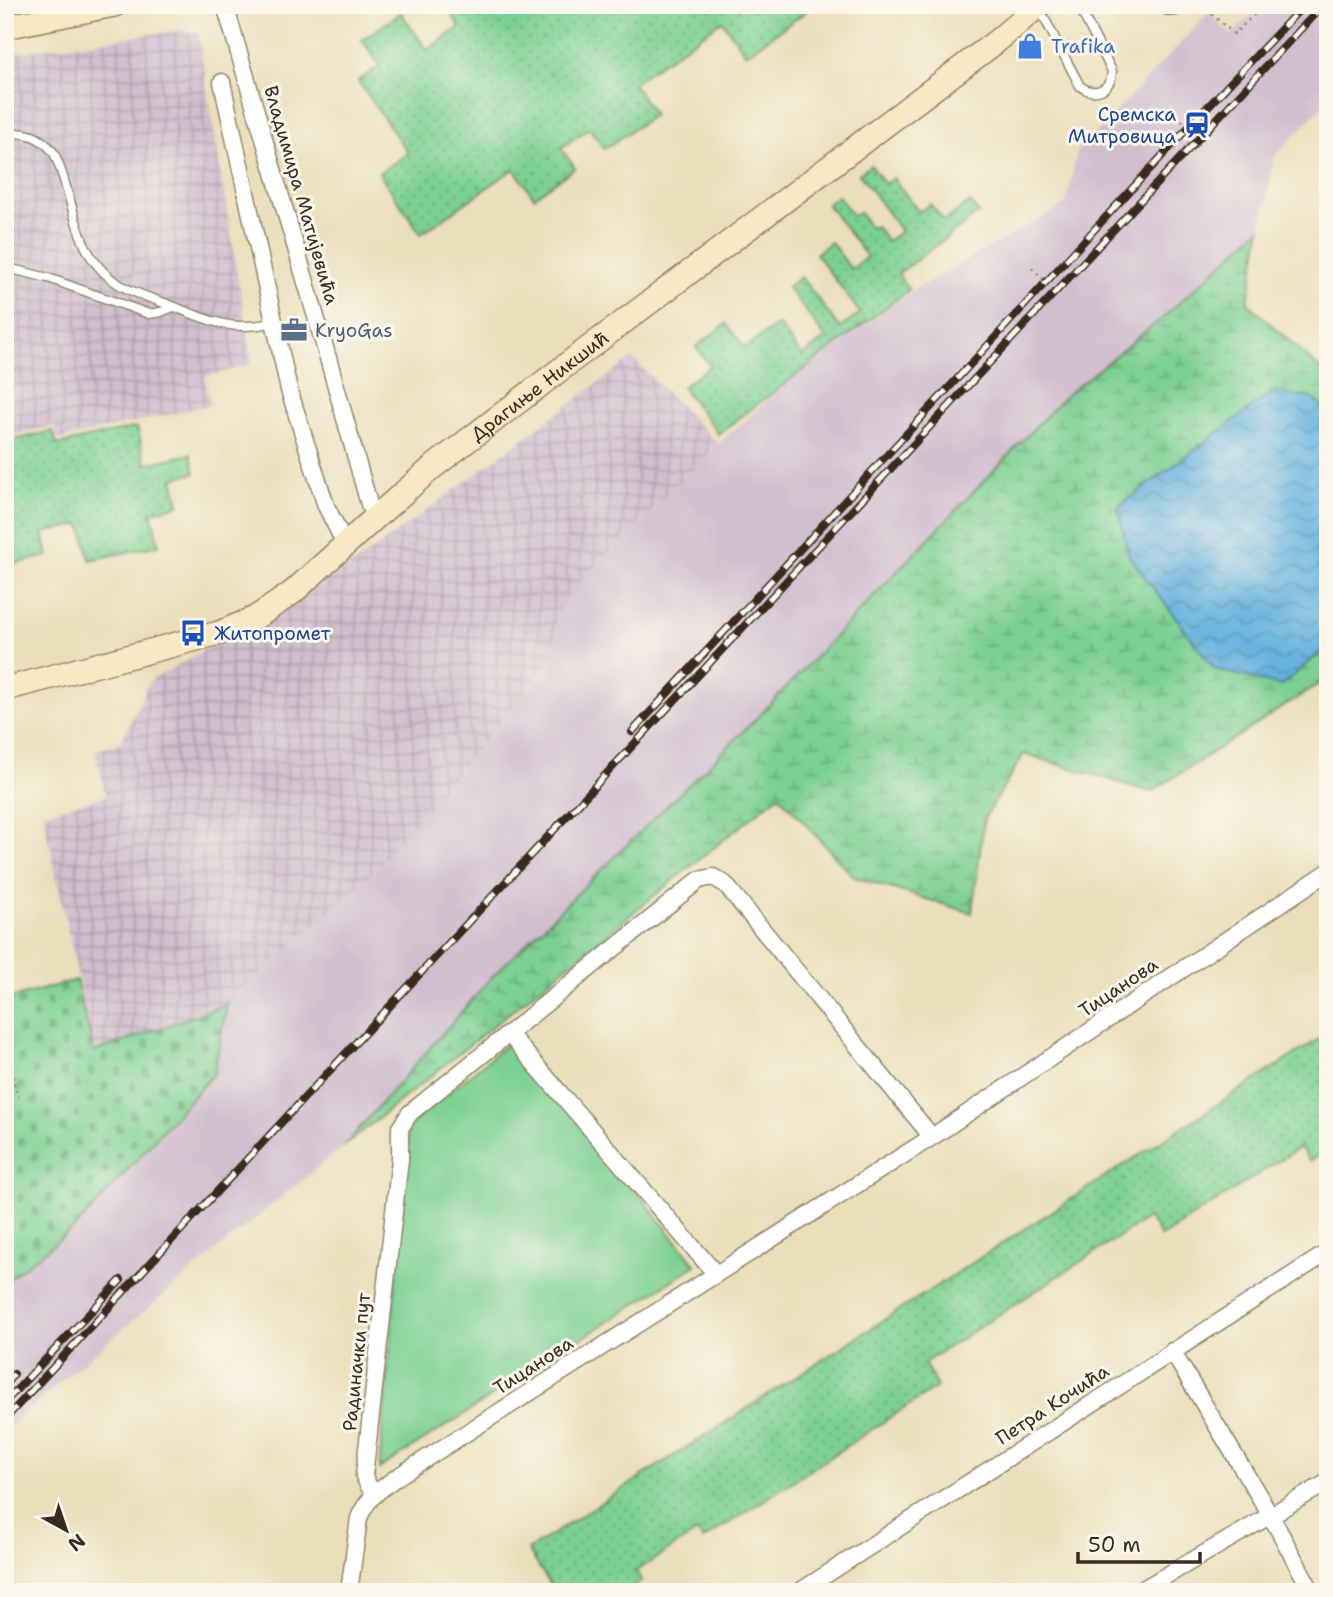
<svg xmlns="http://www.w3.org/2000/svg" width="1333" height="1597" viewBox="0 0 1333 1597" font-family="'Shantell Sans',sans-serif">
  <style>
    .industrial { fill: url(#industrial-grid) }
    .railway { fill: #d0bdcd }
    .green { fill: #7cd093; stroke: #5c7d58; stroke-width: 2 }
    .wetland { fill: url(#wetland-marsh); stroke: #5c7d58; stroke-width: 2 }
    .cemetery { fill: url(#cemetery-stones); stroke: #5c7d58; stroke-width: 2 }
    .garden { fill: url(#garden-dots); stroke: #5c7d58; stroke-width: 2 }
    .water { fill: url(#water-waves); stroke: #506e7e; stroke-width: 2 }
    .lines { fill: none; stroke-linecap: round; stroke-linejoin: round }
    .lane-casing { stroke: #93846c; stroke-width: 11 }
    .street-casing { stroke: #93846c; stroke-width: 19 }
    .secondary-casing { stroke: #93846c; stroke-width: 26 }
    .path { stroke: #93846c; stroke-width: 2.5; stroke-dasharray: 2 5; stroke-linecap: butt }
    .lane { stroke: #fff; stroke-width: 8 }
    .street { stroke: #fff; stroke-width: 16 }
    .secondary { stroke: #f8e8c3; stroke-width: 23 }
    .rail-casing { stroke: #3b2a1e; stroke-width: 8 }
    .rail { stroke: #fbf7ec; stroke-width: 5; stroke-dasharray: 16; stroke-linecap: butt }
    .labels { text-anchor: middle; stroke-width: 6; stroke-linejoin: round; paint-order: stroke }
    .shop-label { font-size: 19px; fill: #366cbe; stroke: #fbf7ec; text-anchor: start }
    .transit-label { font-size: 19px; fill: #164399; stroke: #fbf7ec; text-anchor: end }
    .street-label { font-size: 19px; fill: #3b2a1e; stroke: #fbf7ec }
    .service-label { font-size: 19px; fill: #4e5e75; stroke: #fbf7ec; text-anchor: start }
  </style>
  <defs>
    <pattern id="industrial-grid" width="8" height="8" patternUnits="userSpaceOnUse" patternTransform="scale(1.75)"><rect width="8" height="8" fill="#d0bdcd"/><path d="M0 4h8M4 0v8" fill="none" stroke="#aa9aa6"/></pattern>
    <pattern id="wetland-marsh" width="20" height="14" patternUnits="userSpaceOnUse" patternTransform="scale(1.75)"><rect width="20" height="14" fill="#7cd093"/><path d="M1 5h8M5 5V1M11 12h8M15 12V8" fill="none" stroke="#67a977"/></pattern>
    <pattern id="cemetery-stones" width="16" height="16" patternUnits="userSpaceOnUse" patternTransform="scale(1.75)"><rect width="16" height="16" fill="#7cd093"/><path d="M2 7V4a2 2 0 0 1 4 0v3zM10 15v-3a2 2 0 0 1 4 0v3z" fill="#67a977"/></pattern>
    <pattern id="garden-dots" width="8" height="8" patternUnits="userSpaceOnUse" patternTransform="scale(1.75)"><rect width="8" height="8" fill="#7cd093"/><path d="M2 2h.1M6 6h.1" fill="none" stroke="#67a977" stroke-width="1.8" stroke-linecap="round"/></pattern>
    <pattern id="water-waves" width="16" height="10" patternUnits="userSpaceOnUse" patternTransform="scale(1.75)"><rect width="16" height="10" fill="#65b3df"/><path d="M0 5q4-4 8 0t8 0" fill="none" stroke="#5492b4"/></pattern>
  </defs>
  <rect width="100%" height="100%" fill="#fbf7ec"/>
  <filter id="ink" filterUnits="userSpaceOnUse"><feTurbulence type="fractalNoise" baseFrequency=".0143" numOctaves="2"/><feDisplacementMap in="SourceGraphic" scale="14" xChannelSelector="R" yChannelSelector="G"/><feConvolveMatrix kernelMatrix="1 2 1 2 8 2 1 2 1" color-interpolation-filters="sRGB"/></filter>
  <filter id="wash" filterUnits="userSpaceOnUse"><feTurbulence type="fractalNoise" baseFrequency=".00686" numOctaves="4" result="noise"/><feDisplacementMap in="SourceGraphic" scale="28" xChannelSelector="R" yChannelSelector="G"/><feGaussianBlur stdDeviation="1.57" result="paint"/><feColorMatrix in="noise" values="0 0 0 0 0 0 0 0 0 0 0 0 0 0 0 0 0 1.4 0 .05"/><feComposite in="paint" operator="in"/></filter>
  <g filter="url(#wash)">
    <rect width="100%" height="100%" fill="#ebdfbb"/>
    <path class="industrial" d="M182,30l16,4 54,330 -47,13 5,28 -152,35 -4,-14 -49,12v-384z
      M632,358l86,86 -155,155 -14,65 -178,210 -144,130 -133,48 -51,-239 63,-17 -11,-45 25,-8 30,-62 207,-119z"/>
    <path class="railway" d="M1262,5h66v95l-54,57 -13,71 -96,88 -100,80 -306,320 -267,261 -149,170 -106,86 -219,185 -13,14v-150l73,-57 136,-152 13,-69 144,-130 178,-209 14,-66 153,-153 80,-71 120,-86 150,-85 10,-48 9,-20 5,3 119,-126 22,22z"/>
    <path class="green" d="M513,1039l183,226 -317,204 30,-343z"/>
    <path class="wetland" d="M1261,228l-13,75 80,73v302l-177,114 -127,-38 -40,65 -12,94 -118,-36 -75,-82 -436,352 149,-170 267,-261 306,-320 100,-80z"/>
    <path class="cemetery" d="M76,980l18,72 133,-48 -13,69 -136,152 -73,57v-282z"/>
    <path class="garden" d="M446,5h369l-69,49 -24,-33 -89,62 21,32 -50,34 -15,-21 -28,20 14,20 -41,29 -20,-28 -93,65 -42,-61 29,-20 -50,-72 22,-15 -18,-26 39,-27 26,37 33,-23z
      M871,165l14,19 8,-6 26,34 11,-8 14,17 26,-19 9,11 -81,61 11,16 -191,144 -36,-47 28,-21 -14,-19 30,-23 19,24 33,-24 24,32 24,-18 -39,-51 14,-10 39,51 20,-15 -44,-59 15,-12 20,27 16,-12 -40,-53 11,-8 15,20 6,-4 12,16 5,-2 11,15 14,-10 -42,-57z
      M137,427l9,37 45,-10 4,19 -22,5 6,27 -28,7 8,33 -69,15 -9,-36 -38,9 5,23 -43,10v-124l48,-11 4,14z
      M1328,1033v117l-19,11 -9,-14 -139,90 -13,-19 -224,145 13,24 -234,153 -6,-8 -61,39 6,10 -18,11h-69l-27,-42z"/>
    <path class="water" d="M1274,391l37,7 17,12v236l-47,40 -66,-17 -86,-113 -11,-49z"/>
  </g>
  <g filter="url(#ink)">
    <g class="lines">
      <g class="lane-casing">
        <path id="lane" d="M1158,5c9,8 19,9 28,0
          M1039,8l41,78c15,11 31,4 32,-15l-34,-66
          M5,134c21,-3 36,2 49,19 15,32 19,73 36,102 21,33 46,38 80,50 37,15 63,28 104,17
          M5,270h11l32,8 101,36 12,-2 12,-5"/>
      </g>
      <g class="street-casing">
        <path id="street" d="M225,5l103,353 41,146 8,12
          M222,82l67,308 37,116 19,38
          M509,1034l206,239
          M1172,1351l99,165 41,76
          M375,1494l-7,-9 -4,-9 36,-317v-31l10,-15 289,-233 14,-3 12,7 207,253
          M349,1592l10,-74c8,-20 22,-29 38,-41l535,-340 396,-265
          M799,1592l529,-340
          M1138,1592l190,-110"/>
      </g>
      <g class="secondary-casing">
        <g id="secondary">
          <path d="M5,27l109,-22"/>
          <path id="s1" d="M5,689l214,-56 36,-15 37,-25 85,-77 56,-49 141,-108 423,-318 42,-36"/>
        </g>
      </g>
      <path class="path" d="M1201,5l33,29 30,-29
        M1171,111l23,21
        M1032,268l14,14
        M5,1049l13,48"/>
      <use href="#lane" class="lane"/>
      <use href="#street" class="street"/>
      <use href="#secondary" class="secondary"/>
      <g class="rail-casing">
        <path id="rail" d="M632,732l565,-614 107,-113
          M5,1385l9,-11
          M5,1402l116,-122
          M5,1419l1318,-1414"/>
      </g>
      <use href="#rail" class="rail"/>
    </g>
  </g>
  <defs>
    <g id="shop-bare" transform="scale(2.1)"><path d="M-5-2.5h2.3a2.7 3.5 0 0 1 5.4 0H5L5.5 6h-11ZM-1.5-2.5h3a1.5 2.3 0 0 0-3 0Z" fill="#3f7fe0" stroke="#fbf7ec" stroke-width="2.5" paint-order="stroke"/></g>
    <g id="station-bare" transform="scale(2.1)"><path d="M-3-6H3Q5-6 5-4V2Q5 4 3 4L4.5 6H3L1.5 4h-3L-3 6H-4.5L-3 4Q-5 4-5 2V-4Q-5-6-3-6ZM-3.5-4v3h7v-3ZM-3.5 1v1.5H-2V1ZM2 1v1.5H3.5V1Z" fill="#1a4fb4" stroke="#fbf7ec" stroke-width="2.5" paint-order="stroke"/></g>
    <g id="office-bare" transform="scale(2.1)"><path d="M-6-3h4V-5.5h4V-3h4V5H-6ZM-1-4.5V-3h2v-1.5ZM-6 0V1H6V0Z" fill="#5c6f8a" stroke="#fbf7ec" stroke-width="2.5" paint-order="stroke"/></g>
    <g id="bus-bare" transform="scale(2.1)"><path d="M-5-6H5V4H4V6H2V4H-2V6H-4V4H-5ZM-3.5-4V0h7V-4ZM-3.5 1.2v1.5H-2V1.2ZM2 1.2v1.5H3.5V1.2Z" fill="#1a4fb4" stroke="#fbf7ec" stroke-width="2.5" paint-order="stroke"/></g>
  </defs>
  <g fill-rule="evenodd">
    <use href="#shop-bare" x="1030" y="46"/>
    <use href="#station-bare" x="1197" y="125"/>
    <use href="#office-bare" x="294" y="330"/>
    <use href="#bus-bare" x="193" y="633"/>
  </g>
  <g class="labels">
    <g class="shop-label">
      <text x="1051" y="53">Trafika</text>
    </g>
    <g class="transit-label">
      <text x="1176" y="121">Сремска<tspan x="1176" dy="22">Митровица</tspan></text>
      <text x="214" y="640" text-anchor="start">Житопромет</text>
    </g>
    <g class="street-label">
      <text transform="translate(302 195) rotate(74)" y="7">Владимира Матијевића</text>
      <text dy="7" stroke="none"><textPath href="#s1" startOffset="628">Драгиње Никшић</textPath></text>
      <text transform="translate(1118 987) rotate(-34)" y="7">Тицанова</text>
      <text transform="translate(356 1362) rotate(-84)" y="7">Радиначки пут</text>
      <text transform="translate(533 1365) rotate(-33)" y="7">Тицанова</text>
      <text transform="translate(1052 1404) rotate(-33)" y="7">Петра Кочића</text>
    </g>
    <g class="service-label">
      <text x="315" y="337">KryoGas</text>
    </g>
  </g>
  <rect width="1333" height="1597" fill="none" stroke="#fbf7ec" stroke-width="28"/>
  <g transform="translate(66 1530) rotate(140)" stroke="#fbf7ec" stroke-width="5" paint-order="stroke">
  <path d="M0-5L12 26L0 18L-12 26Z" fill="#3b2a1e"/>
  <text y="-10" font-size="19" font-weight="bold" text-anchor="middle" fill="#3b2a1e">N</text>
  </g>
  <path d="M1078 1552v10h122v-10" fill="none" stroke="#3b2a1e" stroke-width="3.5"/>
  <text x="1088" y="1552" font-size="21" fill="#3b2a1e" stroke="#fbf7ec" stroke-width="5" paint-order="stroke">50 m</text>
</svg>
